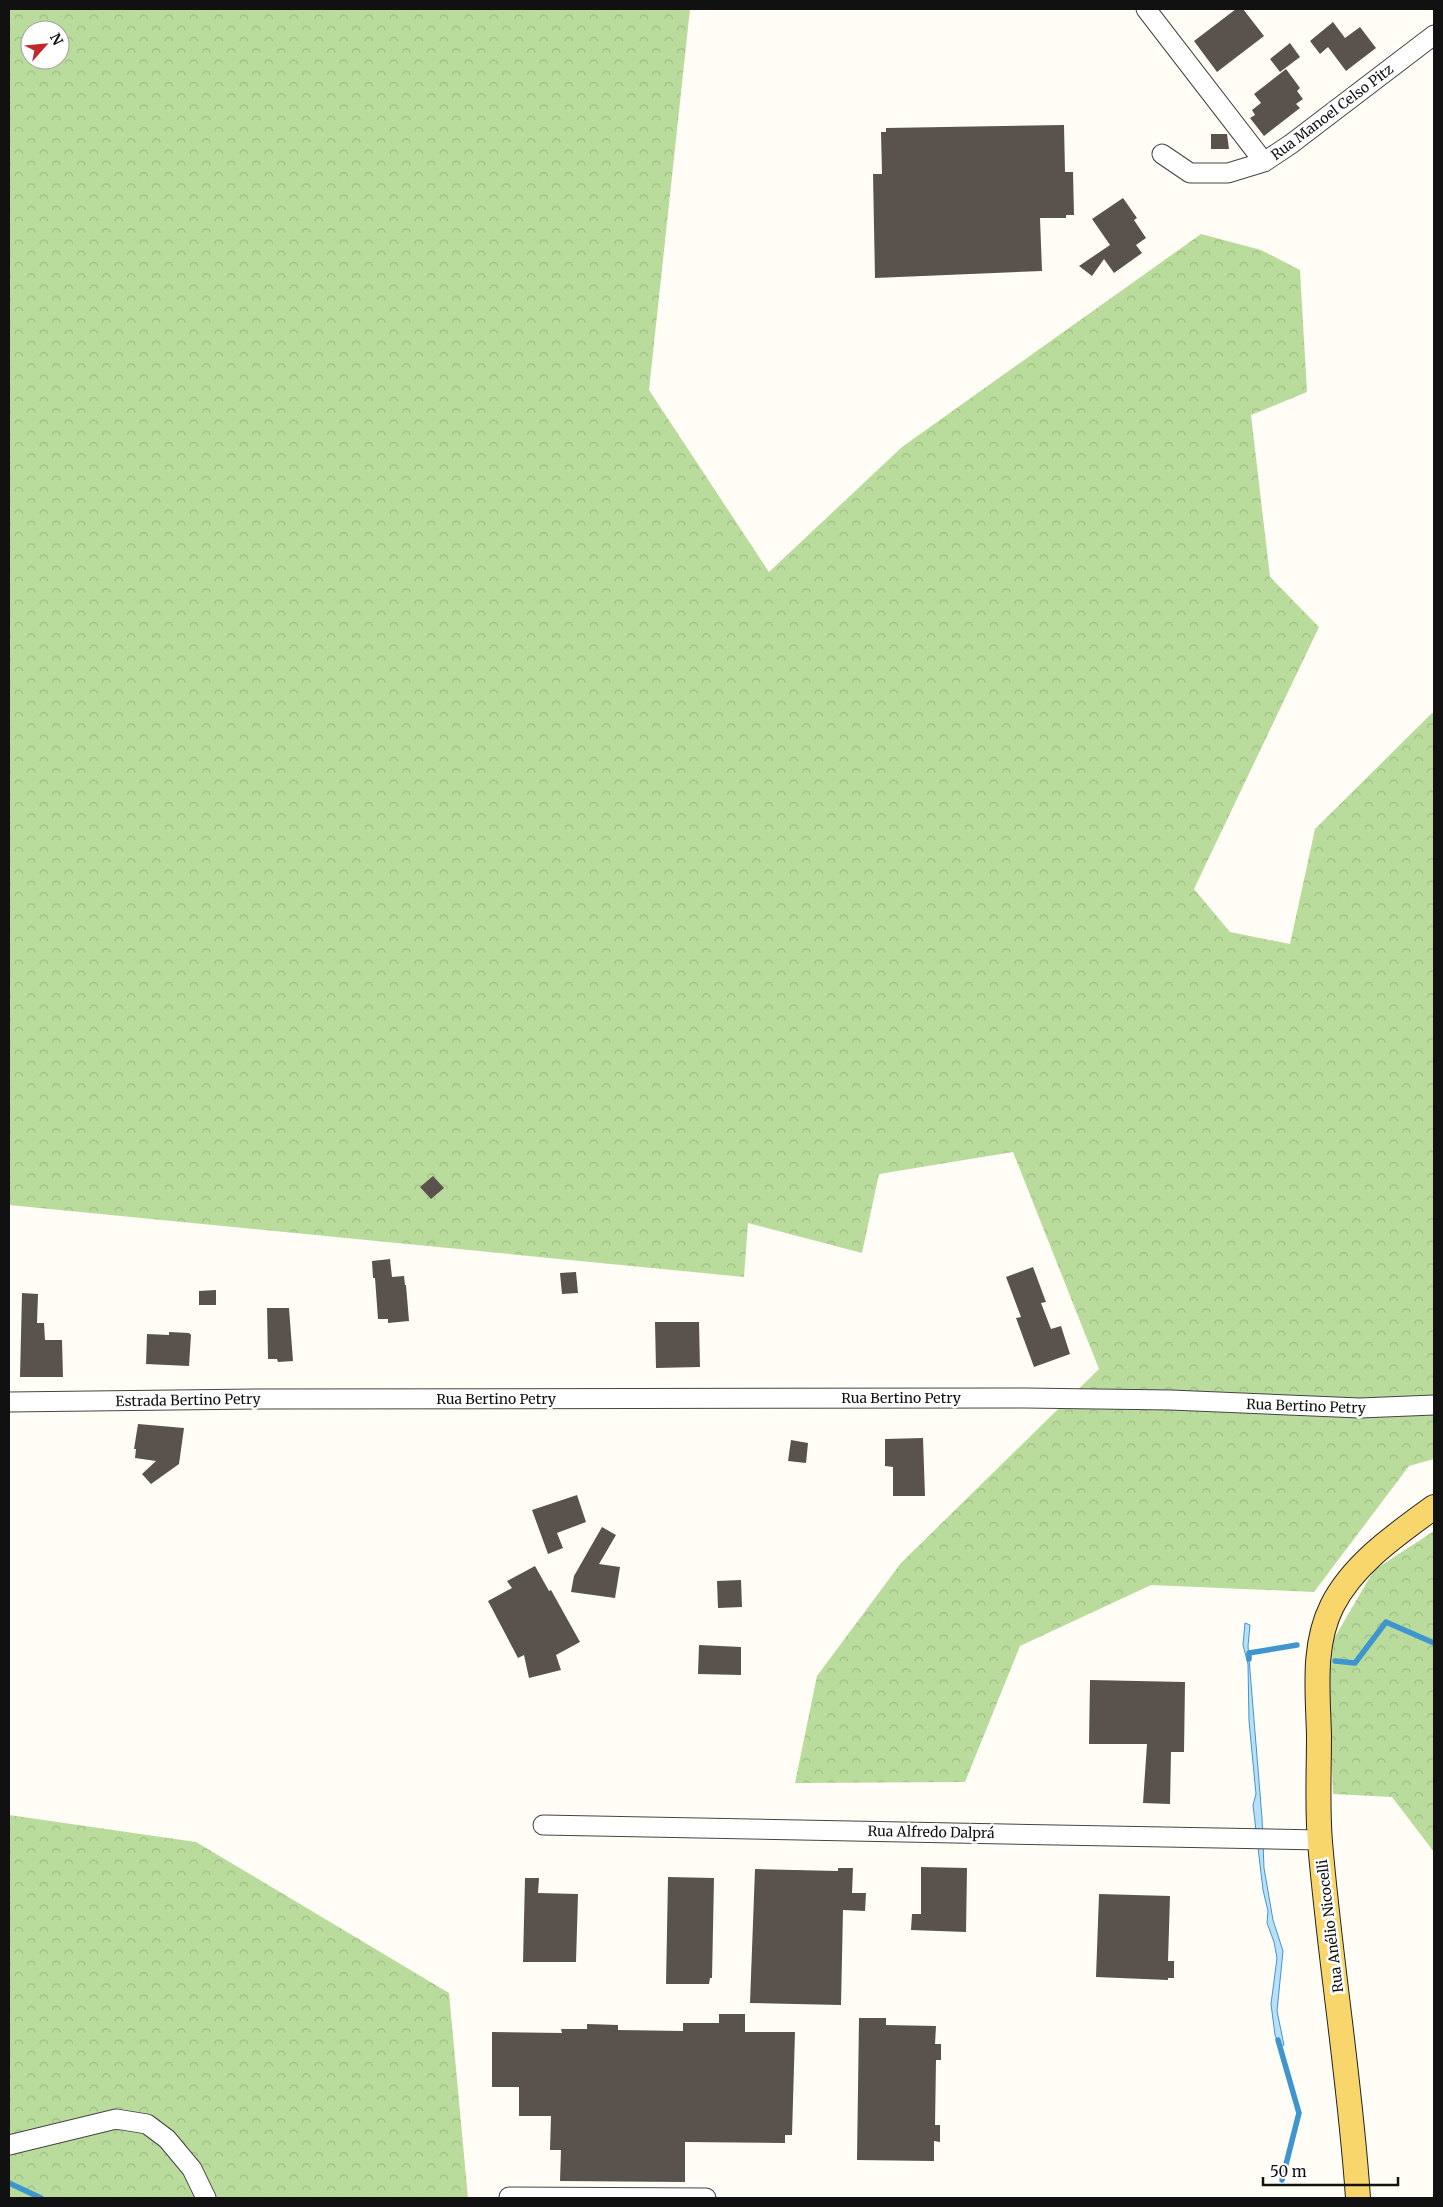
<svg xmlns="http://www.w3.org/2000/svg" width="1443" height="2207" viewBox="0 0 1443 2207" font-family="Merriweather,serif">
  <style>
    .forest { fill: url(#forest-crowns); fill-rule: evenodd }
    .water { fill: #b9e0f7; stroke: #3f96cf }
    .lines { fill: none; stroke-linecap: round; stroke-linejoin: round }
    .stream { stroke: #3f96cf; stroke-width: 5.5 }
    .building { fill: #5a524d }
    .minor-casing { stroke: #444; stroke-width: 21 }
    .major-casing { stroke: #222; stroke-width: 26 }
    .minor { stroke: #fff; stroke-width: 19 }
    .major { stroke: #f9d66b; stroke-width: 24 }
    .labels { text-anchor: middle; stroke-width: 5; stroke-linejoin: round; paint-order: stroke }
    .street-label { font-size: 14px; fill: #111; stroke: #fff }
  </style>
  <defs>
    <pattern id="forest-crowns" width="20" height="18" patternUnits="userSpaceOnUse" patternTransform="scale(1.25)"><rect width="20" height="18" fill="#b9dc9c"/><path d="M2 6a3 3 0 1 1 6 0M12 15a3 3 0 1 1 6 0" fill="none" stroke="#9ebc85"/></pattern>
  </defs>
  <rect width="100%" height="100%" fill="#fffdf5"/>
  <path class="forest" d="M9,9h681l-41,381 120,182 133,-125 299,-213 60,16 39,20 7,122 -56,23 19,162 49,50 -125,262 36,43 60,12 25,-115 117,-116 2,1v745l-25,7 -95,126 -163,-7 -131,61 -55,136 -170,1 22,-107 84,-113 198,-194 -86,-217 -134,22 -17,79 -114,-30 -4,54 -735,-72zM30,30h30v30h-30z
    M1434,1531v321l-42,-55 -59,-3 -4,-93v-54l45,-77z
    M9,1815l187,27 253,151 19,205h-459z"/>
  <path class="water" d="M1245,1623l5,2 -2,21 14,172 2,50 9,52 10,31 -6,60 7,34 -4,1 -5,-11 -4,-31 6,-46 -3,-16 -7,-19 1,-12 -5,-21 -10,-85 3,-11 -7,-73 -1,-57 -5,-19z"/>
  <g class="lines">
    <path class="stream" d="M1249,1659v-6l48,-8
      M1335,1661l20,2 31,-41 48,21
      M1278,2040l21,73 -17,67
      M9,2183l32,15"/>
  </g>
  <path class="building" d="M1236,9h7l21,27 -47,36 -23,-31z
    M1333,22l12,16 15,-11 16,21 -30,23 -18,-24 -8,7 -10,-13z
    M1290,43l10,14 -20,15 -10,-13z
    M1286,69l14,19 -3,3 6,8 -7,5 4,4 -36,28 -14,-18 5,-3 -3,-5 9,-7 -7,-9z
    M1064,125l1,47h8l1,43h-8v3h-26l2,53 -167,7 -2,-104h9l-1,-42h5v-4z
    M1211,134h16l2,15h-18z
    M1123,198l14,20 -3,2 12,18 -10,7 6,8 -28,20 -10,-14 -12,17 -13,-10 31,-21 -18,-26z
    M433,1176l11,12 -13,11 -11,-12z
    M390,1259l2,18 12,-1 1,9h1l3,36 -21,2v-4h-10l-3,-41h-2l-1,-17z
    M1033,1267l13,35 -5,1 10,26 10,-3 9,28 -36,13 -18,-49 5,-1 -15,-40z
    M576,1272l2,21 -16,1 -2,-21z
    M216,1290v15h-17v-14z
    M22,1293l16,1 -1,29h7l1,17h17l1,37h-43z
    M267,1308h22l4,53 -15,1 -1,-3h-9z
    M655,1322h44l1,45 -44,1z
    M169,1332l20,1 2,2 -2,31 -43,-2 1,-30 22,1z
    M138,1424l46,4 -5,36 -28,20 -9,-10 14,-13 -21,-3 1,-9h-2z
    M923,1438l2,58h-32v-29l-8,-1v-27z
    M791,1440l17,3 -2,20 -18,-2z
    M577,1495l9,27 -29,11 6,15 -15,6 -16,-44z
    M602,1527l14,8 -17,29 21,3 -5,31 -44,-6 3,-16z
    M535,1566l14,25 2,-1 29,52 -24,13 5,15 -32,8 -5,-23 -6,3 -30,-57 24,-13 -5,-7z
    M741,1580l1,27 -24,1 -1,-27z
    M699,1645l42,2v28l-43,-1z
    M1090,1680l95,2 -1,70h-13l-1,52 -27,-1 4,-59h-58z
    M921,1867l46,1 -1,64 -55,-2 1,-16h9z
    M838,1868h15l-1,25h14l-1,18 -22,-1 -2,95 -91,-2 5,-134 83,2z
    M668,1877l46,1 -2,100h-2l-1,6h-43z
    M525,1878h14l-1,15 40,1 -2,68h-53z
    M1099,1894l71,2 -2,65h6v17h-6v2l-72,-3z
    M719,2014h26v18h50l-3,103h-7v8l-100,-1v40l-125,-1 1,-31h-11l1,-34h-32v-29h-27v-55l70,1 -1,-4h26v-5l31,1v5l65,1v-8h36z
    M859,2018h27v7l50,1 -1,18h6v16h-5l-1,65h5v17l-6,-1v20l-77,-1z"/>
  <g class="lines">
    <g class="minor-casing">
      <path id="minor" d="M1146,9l118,153
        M1162,154l28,19h38l36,-11 27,-18 143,-109
        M9,1402l249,-3 767,-1 146,2 189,8 74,-3
        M543,1825l777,15
        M9,2145l107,-26 31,5 20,15 25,30 14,29
        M509,2197l197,1"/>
    </g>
    <g class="major-casing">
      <path id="major" d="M1358,2198c-8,-119 -28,-237 -38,-356 -3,-35 -1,-71 -1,-106 -1,-43 -7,-90 13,-130 21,-42 65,-72 102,-99"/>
    </g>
    <use href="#minor" class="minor"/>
    <use href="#major" class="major"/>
  </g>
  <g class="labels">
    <g class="street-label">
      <text transform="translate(1332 112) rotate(-37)" y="5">Rua Manoel Celso Pitz</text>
      <text x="901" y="1403">Rua Bertino Petry</text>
      <text x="496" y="1404">Rua Bertino Petry</text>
      <text transform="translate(188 1400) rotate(-1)" y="5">Estrada Bertino Petry</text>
      <text transform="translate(1306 1406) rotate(2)" y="5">Rua Bertino Petry</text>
      <text transform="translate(931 1832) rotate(1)" y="5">Rua Alfredo Dalprá</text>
      <text transform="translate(1330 1926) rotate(-97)" y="5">Rua Anélio Nicocelli</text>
    </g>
  </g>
  <rect width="1443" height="2207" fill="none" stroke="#111111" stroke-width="20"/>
  <g transform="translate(45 45) rotate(63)"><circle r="24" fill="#ffffff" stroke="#a0a0a0"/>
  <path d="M0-4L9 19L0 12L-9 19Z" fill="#c4262e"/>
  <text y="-8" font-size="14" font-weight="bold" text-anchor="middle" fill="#111111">N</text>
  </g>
  <path d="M1263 2177v8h135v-8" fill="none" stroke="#111111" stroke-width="2.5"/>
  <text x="1270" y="2177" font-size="15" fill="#111111" stroke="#ffffff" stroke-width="4" paint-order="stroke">50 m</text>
</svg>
